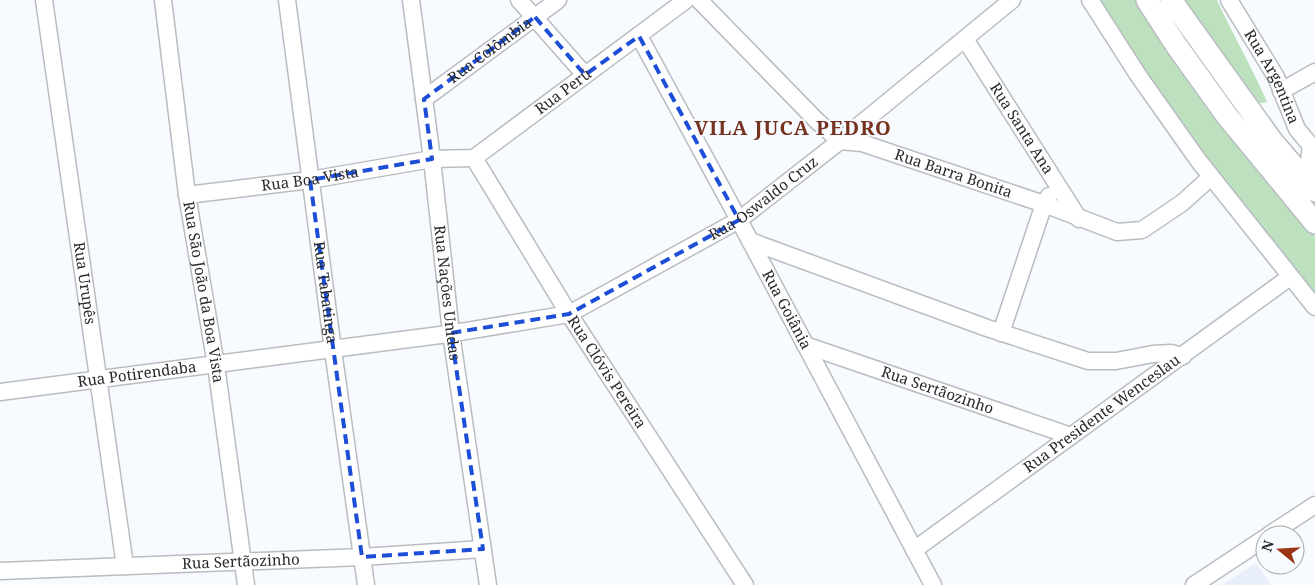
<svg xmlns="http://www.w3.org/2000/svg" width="1315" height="585" viewBox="0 0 1315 585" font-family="'Noto Serif',serif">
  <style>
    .built { fill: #e8effb }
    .green { fill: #bde0bf }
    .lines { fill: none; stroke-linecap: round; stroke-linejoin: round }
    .minor-casing { stroke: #b9bcc0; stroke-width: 19 }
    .major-casing { stroke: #b9bcc0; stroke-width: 24 }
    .minor { stroke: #fff; stroke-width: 16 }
    .major { stroke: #fff; stroke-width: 21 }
    .marked { fill: none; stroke: #1d4ed8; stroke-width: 4; stroke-dasharray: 10 6; stroke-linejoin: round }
    .labels { text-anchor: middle; stroke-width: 4; stroke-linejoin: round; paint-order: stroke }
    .street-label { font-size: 15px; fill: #292a2c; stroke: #f7faff }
    .district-label { font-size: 20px; font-weight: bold; letter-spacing: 1px; fill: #75321f; stroke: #f7faff }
  </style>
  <rect width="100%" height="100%" fill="#f7faff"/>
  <path class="built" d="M1256,563l15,22h-49z"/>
  <path class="green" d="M1098,0h42l145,199 30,37v57l-106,-132 -62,-84z
    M1182,0h35c16,35 35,67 50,102l-11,2z"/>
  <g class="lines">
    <g class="minor-casing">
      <g id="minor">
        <path id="s1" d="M44,0l81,566"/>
        <path id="s2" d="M163,0l24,195 29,170 30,220"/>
        <path id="s3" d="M287,0l46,350 33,235"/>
        <path id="s4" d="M411,0l21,159 19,174 37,252"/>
        <path d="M519,0l66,75"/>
        <path id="s5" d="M699,0l118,121 23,20 22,2 182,61 73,28 25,-2 40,-27 29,-26"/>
        <path d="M1090,0l48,75 60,85 117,147"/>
        <path id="s6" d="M1229,0l47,77 21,52 18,22"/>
        <path id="s7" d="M639,36l100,184 194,365"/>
        <path id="s8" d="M965,39l114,180"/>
        <path d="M1281,91l34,-19"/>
        <path id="s9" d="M424,99l134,-99"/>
        <path id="s10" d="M474,158l95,156 176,271"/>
        <path id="s11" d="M187,195l123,-15 122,-21 42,-1 212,-158"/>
        <path d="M750,241l237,87 101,33h28l37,-7 18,-1 12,3"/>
        <path d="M1001,333l43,-129 5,-8"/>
        <path id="s12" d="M805,345l266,91"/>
        <path id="s13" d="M0,392l448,-58 121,-20 170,-94 101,-79 172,-141"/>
        <path d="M1269,535l46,-30"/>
        <path id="s14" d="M914,550l376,-273"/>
        <path id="s15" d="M0,571l362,-14 121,-8"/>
        <path d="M1194,585l71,-47"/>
      </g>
    </g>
    <g class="major-casing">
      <path id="major" d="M1147,0l29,45 51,71 88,107
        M1171,0l101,141 43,50
        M1309,184l4,-35"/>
    </g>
    <use href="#minor" class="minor"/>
    <use href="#major" class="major"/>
  </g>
  <path class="marked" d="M535,17l50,58 54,-39 100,184 -170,94 -118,19 32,216 -121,8 -52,-377 122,-21 -8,-60z"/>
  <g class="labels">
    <g class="street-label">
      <text dy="5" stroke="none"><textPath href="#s9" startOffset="82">Rua Colômbia</textPath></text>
      <text dy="5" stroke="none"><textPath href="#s6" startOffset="88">Rua Argentina</textPath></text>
      <text dy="5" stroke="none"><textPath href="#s11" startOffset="401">Rua Perú</textPath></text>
      <text dy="5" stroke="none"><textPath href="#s8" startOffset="106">Rua Santa Ana</textPath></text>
      <text dy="5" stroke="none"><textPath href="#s5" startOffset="318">Rua Barra Bonita</textPath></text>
      <text dy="5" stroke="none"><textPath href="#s11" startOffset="124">Rua Boa Vista</textPath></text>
      <text dy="5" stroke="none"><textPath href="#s13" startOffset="801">Rua Oswaldo Cruz</textPath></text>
      <text dy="5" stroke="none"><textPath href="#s1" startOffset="286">Rua Urupês</textPath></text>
      <text dy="5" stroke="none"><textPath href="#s2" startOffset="295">Rua São João da Boa Vista</textPath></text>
      <text dy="5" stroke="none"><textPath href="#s3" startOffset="295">Rua Tabatinga</textPath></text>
      <text dy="5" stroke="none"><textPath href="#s4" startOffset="295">Rua Nações Unidas</textPath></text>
      <text dy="5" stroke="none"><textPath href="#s7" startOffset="311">Rua Goiânia</textPath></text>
      <text dy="5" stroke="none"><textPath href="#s10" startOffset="252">Rua Clóvis Pereira</textPath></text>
      <text dy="5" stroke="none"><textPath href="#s13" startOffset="138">Rua Potirendaba</textPath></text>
      <text dy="5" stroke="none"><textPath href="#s12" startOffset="140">Rua Sertãozinho</textPath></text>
      <text dy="5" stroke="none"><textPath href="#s14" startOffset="232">Rua Presidente Wenceslau</textPath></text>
      <text dy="5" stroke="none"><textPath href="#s15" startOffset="241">Rua Sertãozinho</textPath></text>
    </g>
    <g class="district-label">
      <text x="793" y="135">VILA JUCA PEDRO</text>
    </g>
  </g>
  <g transform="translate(1280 550) rotate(288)"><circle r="24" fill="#f7faff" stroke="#a5a7ab"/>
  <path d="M0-4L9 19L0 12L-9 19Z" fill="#9b3414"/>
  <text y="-8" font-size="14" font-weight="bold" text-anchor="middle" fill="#292a2c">N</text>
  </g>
</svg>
